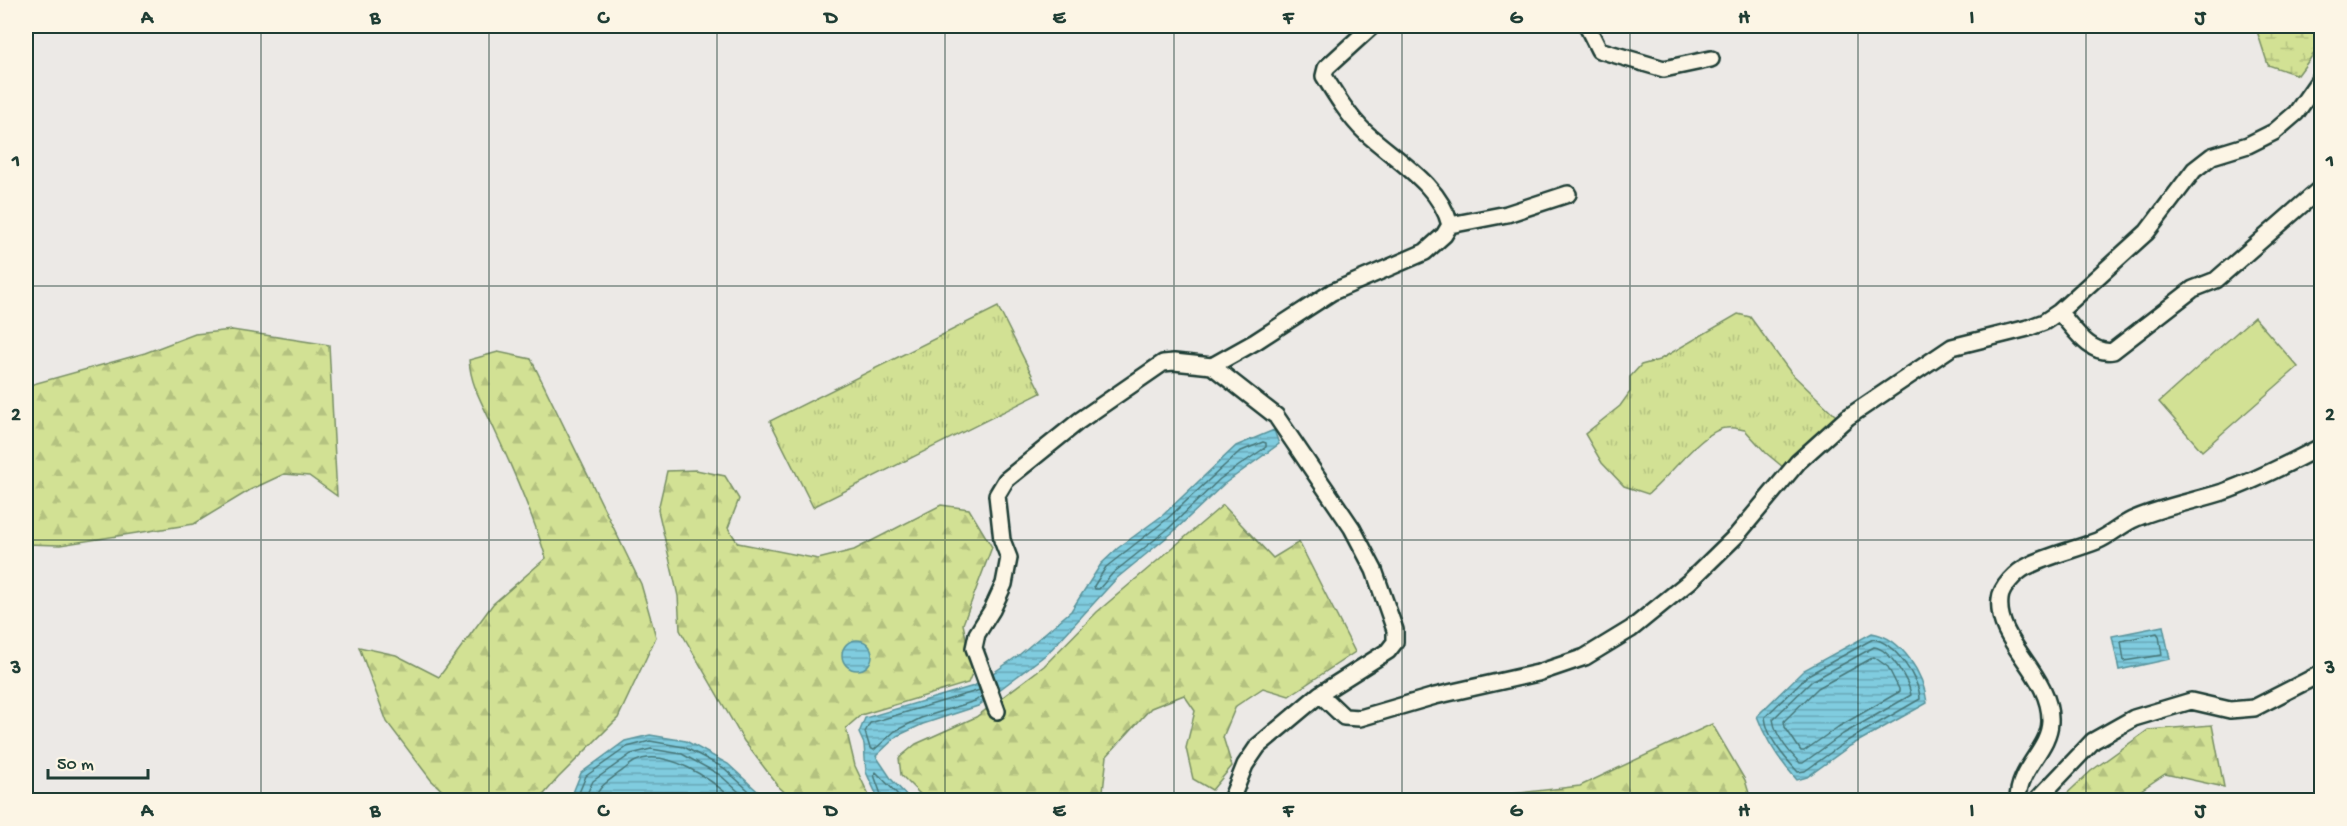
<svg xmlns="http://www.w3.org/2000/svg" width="2347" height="826" viewBox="0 0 2347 826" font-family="'Gochi Hand',sans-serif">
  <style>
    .grass { fill: url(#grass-tufts); stroke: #788f64; stroke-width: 1.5 }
    .forest { fill: url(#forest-firs); stroke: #788f64; stroke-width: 1.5 }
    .wetland { fill: url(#wetland-marsh); stroke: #788f64; stroke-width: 1.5 }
    .garden { fill: #d2e194; stroke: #788f64; stroke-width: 1.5 }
    .water { fill: url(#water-rules); stroke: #59939b; stroke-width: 1.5 }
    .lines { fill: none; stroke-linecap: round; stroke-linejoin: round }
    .shore { stroke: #467678; stroke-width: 1.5 }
    .minor-casing { stroke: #1f3d34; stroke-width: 20 }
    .minor { stroke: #fcf5e5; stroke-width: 15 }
    .grid { fill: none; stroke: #1f3d34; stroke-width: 1.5; stroke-opacity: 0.55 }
    .neatline { fill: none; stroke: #1f3d34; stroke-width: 2 }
    .grid-label { font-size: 20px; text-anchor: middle; font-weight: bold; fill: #1f3d34 }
  </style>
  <defs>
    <pattern id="grass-tufts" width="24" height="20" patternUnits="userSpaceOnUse" patternTransform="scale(1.5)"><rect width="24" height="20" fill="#d2e194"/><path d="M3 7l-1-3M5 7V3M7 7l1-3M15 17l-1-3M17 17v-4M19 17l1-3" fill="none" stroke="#b4c280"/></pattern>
    <pattern id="forest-firs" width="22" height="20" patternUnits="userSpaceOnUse" patternTransform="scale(1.5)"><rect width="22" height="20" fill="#d2e194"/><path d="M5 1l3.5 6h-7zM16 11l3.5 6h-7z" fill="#b4c280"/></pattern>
    <pattern id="wetland-marsh" width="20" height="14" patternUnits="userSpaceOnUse" patternTransform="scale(1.5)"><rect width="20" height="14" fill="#d2e194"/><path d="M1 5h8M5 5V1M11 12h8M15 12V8" fill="none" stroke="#b4c280"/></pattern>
    <pattern id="water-rules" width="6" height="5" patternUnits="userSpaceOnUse" patternTransform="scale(1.5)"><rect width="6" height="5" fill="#80ccdf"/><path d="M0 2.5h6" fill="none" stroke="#68a7b6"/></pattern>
  </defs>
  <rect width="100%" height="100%" fill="#ece9e6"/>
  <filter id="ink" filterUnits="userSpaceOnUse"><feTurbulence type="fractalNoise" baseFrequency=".0167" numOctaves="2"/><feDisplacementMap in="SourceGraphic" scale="12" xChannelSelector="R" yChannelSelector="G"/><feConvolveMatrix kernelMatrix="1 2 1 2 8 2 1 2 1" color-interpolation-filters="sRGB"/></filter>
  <g filter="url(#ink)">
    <path class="grass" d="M998,307l43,86 -228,114 -43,-86z
      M1738,314l12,3 41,56 46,44 -54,50 -17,-14 -21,-23c-6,-1 -12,-3 -19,-2 -22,1 -59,51 -78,66l-24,-8 -22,-23 -17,-29 35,-28 10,-14v-15l11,-12 18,-5z"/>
    <path class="forest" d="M232,330l97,15 8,151 -28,-20 -25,-2 -34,16 -56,34 -134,21 -34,-1v-158l119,-33 50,-19z
      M498,352l33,7 110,225 15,53 -38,81 -60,60 -19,22h-87l-21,-20 -44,-58 -28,-75 37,8 43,22 54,-73 53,-46c-13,-43 -31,-84 -50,-125 -11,-25 -25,-45 -27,-73z
      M696,470l29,6 14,23 -11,29 10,15 80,16 36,-9 87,-45 28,4 23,38 -29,77 10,47 -5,12 -107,32 -15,13 9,38 16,34h-78l-14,-13 -35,-46 -64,-111 -2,-34 -20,-86 9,-39z
      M1223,505l50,53 26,-16 56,110 -66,44 -26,-8 -27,18 -13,31 9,29 -20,24 -19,-11 -7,-31 9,-37 -11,-16 -33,13 -44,48 -4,35 3,9h-180l-25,-25 -2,-17 17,-14 60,-27 68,-51 53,-54z
      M1712,724l33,56 6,20h-293l122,-14z
      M2212,725l12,62 -59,-13 -39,26h-66l31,-29 57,-41z"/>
    <path class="wetland" d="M2260,26h61v18l-23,31 -30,-10 -11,-34z"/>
    <path class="garden" d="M2254,317l44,50 -96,84 -43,-49z"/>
    <path class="water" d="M1274,430l5,14 -55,40 -52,49 -55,45 -69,75 -70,53 -55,18 -26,12 -21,20 16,24 19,20h-32l-13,-28 -2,-28 -5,-11 6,-15 109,-32 45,-31 52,-44 30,-47 17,-16 45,-33 73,-69z
      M2163,626l7,33 -51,11 -7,-34z
      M1872,633c30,5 52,41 55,70l-77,43 -43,31 -10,3c-18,-20 -31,-39 -40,-64l47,-46z
      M842 655a15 15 0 1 1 30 0a15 15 0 1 1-30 0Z
      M650,735l36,6 42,23 39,36h-197l11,-27 44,-32z"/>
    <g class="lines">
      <path class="shore" d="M1263,442l3,1v4l-46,32 -52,50 -55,44 -14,16h-4l-1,-3 12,-19 61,-48 72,-67z
        M2157,633l2,3 3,19 -38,6 -3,-20z
        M1873,639c21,3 47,40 47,60l-73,42 -42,30 -7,1c-14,-15 -31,-34 -33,-55l43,-42z
        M1874,647c16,2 35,34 37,48l-68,39 -40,29h-3c-11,-11 -25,-28 -27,-44l39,-38z
        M1874,657l14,10 11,22v3l-61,35 -34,24h-3l-16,-24 -1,-6 34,-33z
        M980,690l-110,33 -5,9 5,16 4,2 21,-19 26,-13 54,-17 7,-5
        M576,800l10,-24 41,-29 23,-6 34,6 40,21 35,32
        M584,800l9,-19 38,-27 20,-5 31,5 38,21 28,25
        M594,800c6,-15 12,-17 25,-27 5,-3 10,-8 15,-11 32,-16 78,18 100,38
        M883,800l-9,-25 2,-3 27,28"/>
      <g class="minor-casing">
        <path id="minor" d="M1587,26l12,24 65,19 47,-10
          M1450,225l57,-11 61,-20
          M2059,312c15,16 30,43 54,39l80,-62 23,-9 106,-93
          M1212,366l43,-24 77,-50 93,-40 19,-17 6,-10c-10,-41 -56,-66 -85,-93 -16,-15 -30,-38 -41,-56l2,-8 46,-42
          M1320,694l24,23 16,1 75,-22 103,-23 47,-16 46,-28 59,-48 46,-45 62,-74 50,-45 104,-70 76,-19 16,-6 15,-10 88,-80 47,-62 18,-14 36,-11 26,-13 22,-19 26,-37
          M997,711l-23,-63 3,-14 15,-24 12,-26 5,-26 -7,-18 -5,-45 9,-15 73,-59 84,-58 11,-1 38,4 64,50 76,112 22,42 21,60v12l-7,9 -68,43 -62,52 -13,19 -14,35
          M2018,800c0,-32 31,-50 32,-78 2,-48 -55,-79 -50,-123 1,-12 17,-28 28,-33 22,-11 46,-16 69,-25 12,-5 23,-15 35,-21 25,-12 63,-19 91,-28 34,-12 67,-29 99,-46
          M2037,800l56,-59 41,-23 57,-17 39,9 24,-2 68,-35"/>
      </g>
      <use href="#minor" class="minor"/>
    </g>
  </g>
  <path class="grid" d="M261,26v774M489,26v774M717,26v774M945,26v774M1174,26v774M1402,26v774M1630,26v774M1858,26v774M2086,26v774M26,286h2296M26,540h2296"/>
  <rect width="2347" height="826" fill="none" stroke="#fcf5e5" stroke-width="66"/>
  <path d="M48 769v9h100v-9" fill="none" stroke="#1f3d34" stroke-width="3"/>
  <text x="57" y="769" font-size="18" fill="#1f3d34" stroke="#fcf5e5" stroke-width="4.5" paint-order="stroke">50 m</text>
  <rect x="33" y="33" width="2281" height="760" class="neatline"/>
  <g class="grid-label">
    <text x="147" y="23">A</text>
    <text x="375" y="23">B</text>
    <text x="603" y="23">C</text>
    <text x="831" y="23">D</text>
    <text x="1059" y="23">E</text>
    <text x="1288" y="23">F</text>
    <text x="1516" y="23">G</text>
    <text x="1744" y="23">H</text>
    <text x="1972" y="23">I</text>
    <text x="2200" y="23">J</text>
    <text x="16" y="166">1</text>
    <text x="2330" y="166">1</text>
    <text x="16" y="420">2</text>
    <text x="2330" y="420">2</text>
    <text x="16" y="673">3</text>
    <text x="2330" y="673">3</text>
    <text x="147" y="816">A</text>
    <text x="375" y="816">B</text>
    <text x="603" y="816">C</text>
    <text x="831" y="816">D</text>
    <text x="1059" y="816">E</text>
    <text x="1288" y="816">F</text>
    <text x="1516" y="816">G</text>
    <text x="1744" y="816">H</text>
    <text x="1972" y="816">I</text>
    <text x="2200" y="816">J</text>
  </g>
</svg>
